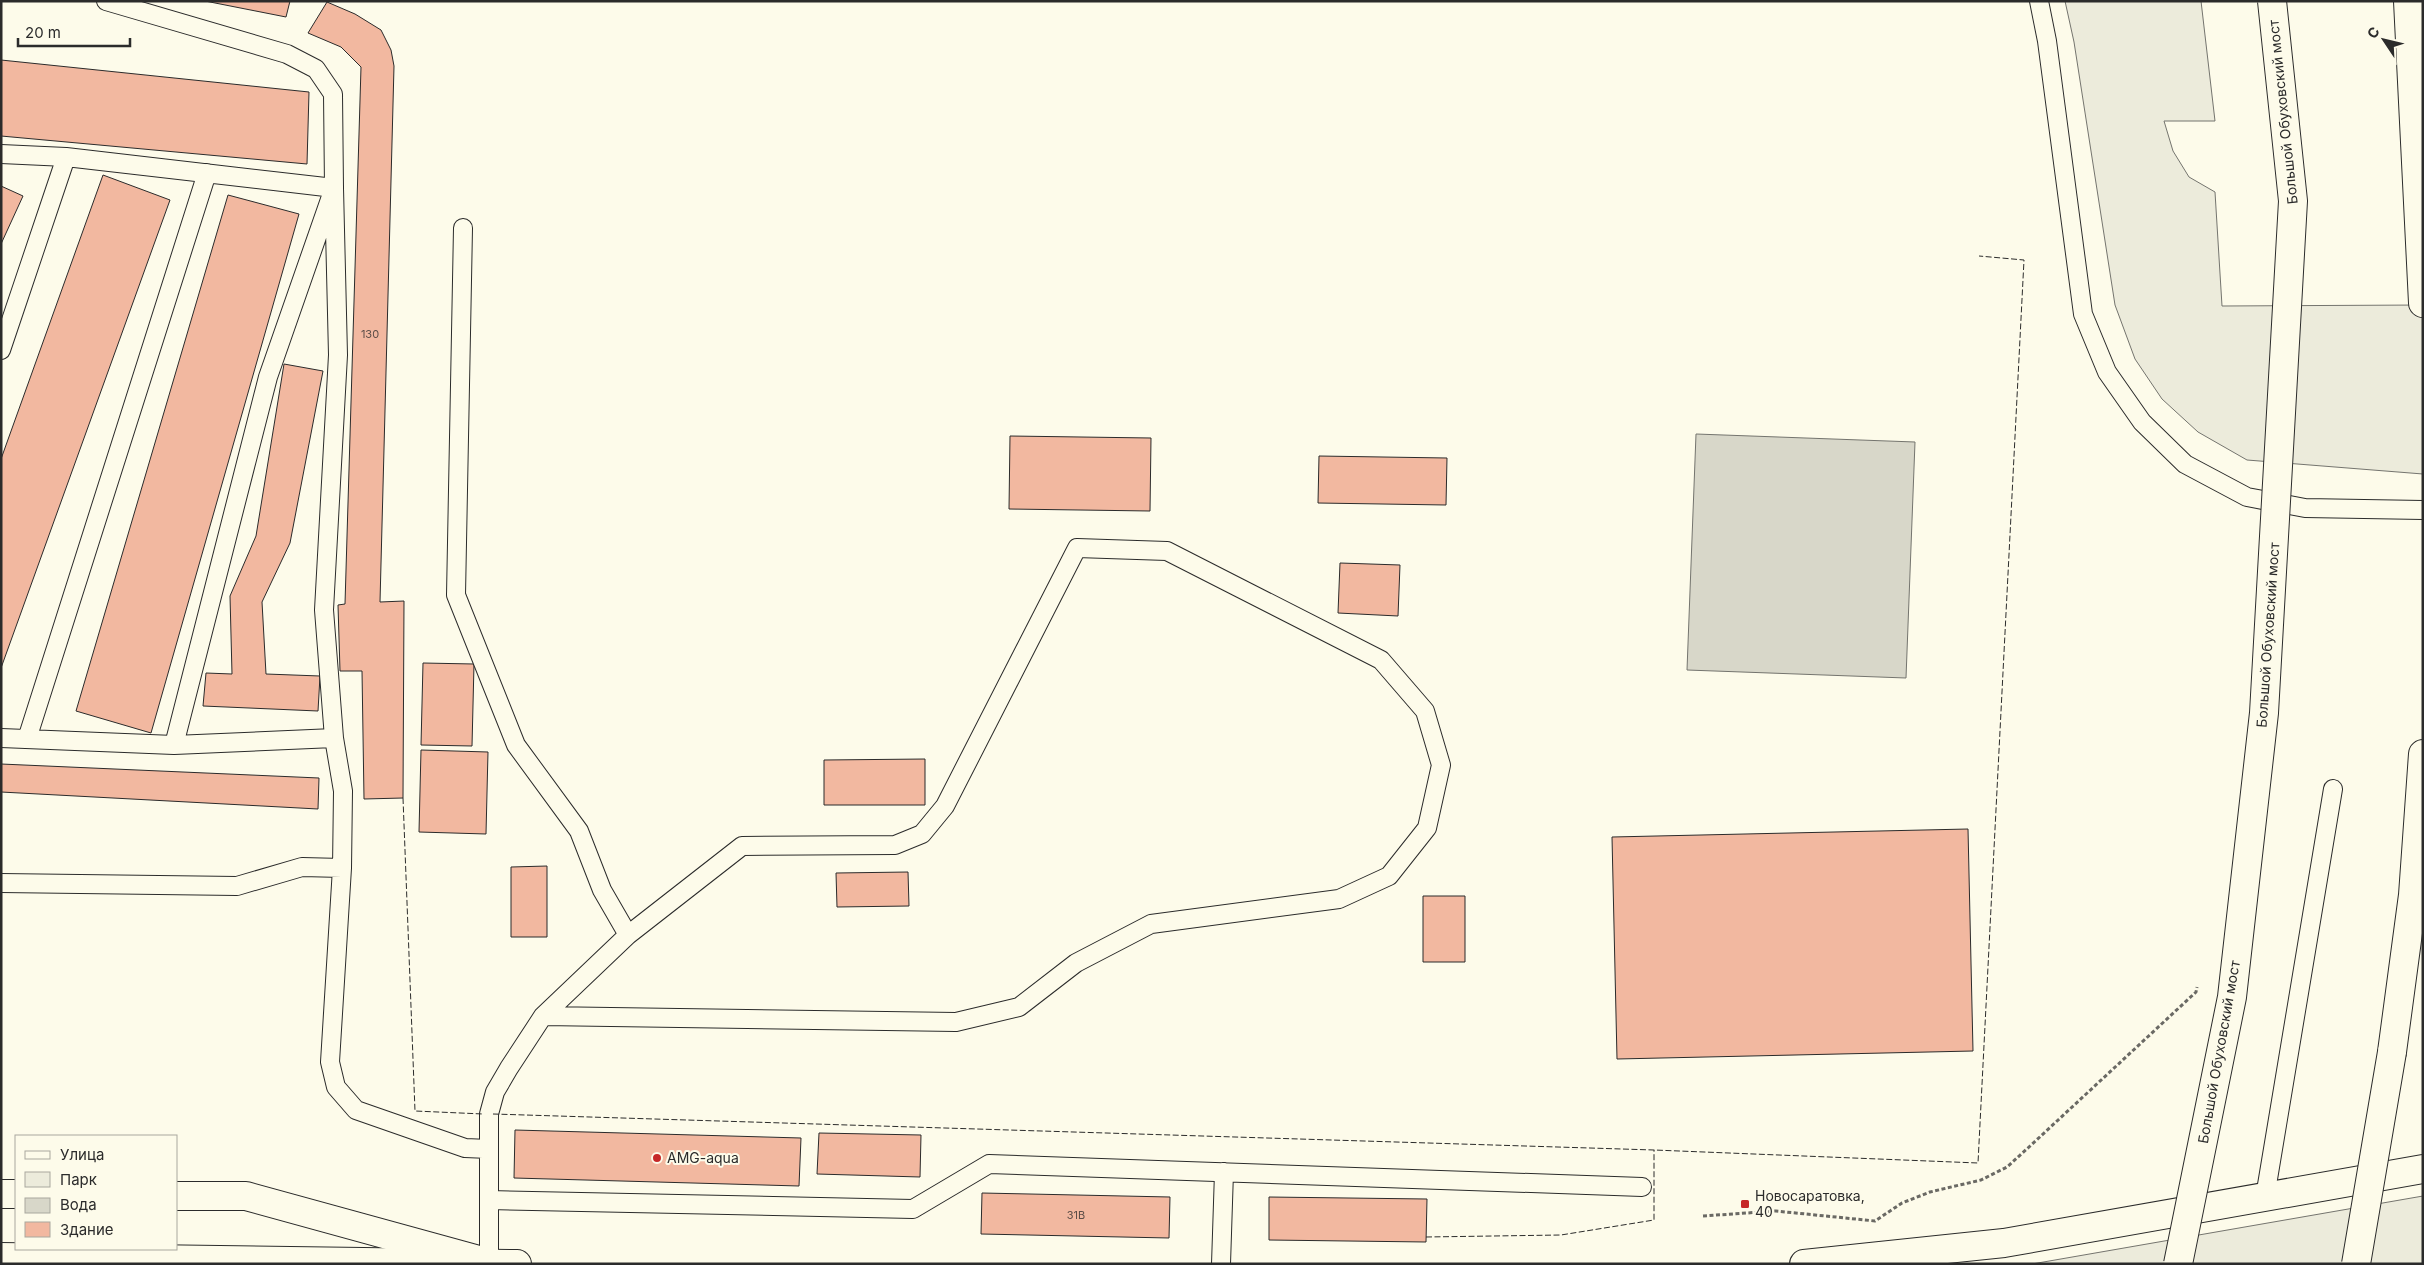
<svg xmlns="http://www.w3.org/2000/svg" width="2424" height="1265" viewBox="0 0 2424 1265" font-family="Inter,sans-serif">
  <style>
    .green { fill: #ecebdb; stroke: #74746e }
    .water { fill: #d8d7c9; stroke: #74746e }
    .building { fill: #f2b8a0; stroke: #2b2b2b }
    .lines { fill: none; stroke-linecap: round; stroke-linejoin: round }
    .lane-casing { stroke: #2b2b2b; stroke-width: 20 }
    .street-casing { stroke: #2b2b2b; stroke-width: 30 }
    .primary-casing { stroke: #2b2b2b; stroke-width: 30 }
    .highway-casing { stroke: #2b2b2b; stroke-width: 30 }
    .path { stroke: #6a6964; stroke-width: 3; stroke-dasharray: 4 2.5; stroke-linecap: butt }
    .lane { stroke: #fdfbea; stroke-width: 18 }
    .street { stroke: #fdfbea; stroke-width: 28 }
    .primary { stroke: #fdfbea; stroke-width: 28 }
    .highway { stroke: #fdfbea; stroke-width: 28 }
    .highway-bridge-casing { stroke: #2b2b2b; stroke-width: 30; stroke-linecap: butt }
    .highway-bridge { stroke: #fdfbea; stroke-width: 28 }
    .fence { stroke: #2b2b2b; stroke-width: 1; stroke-dasharray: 6 2.5; stroke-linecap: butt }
    .poi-dot { fill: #c62828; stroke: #fdfbea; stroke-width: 2 }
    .labels { text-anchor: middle; stroke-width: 4; stroke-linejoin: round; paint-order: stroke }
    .number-label { font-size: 11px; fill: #5d4e48 }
    .street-label { font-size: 14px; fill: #2b2b2b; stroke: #fdfbea }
    .poi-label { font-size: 14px; fill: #2b2b2b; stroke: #fdfbea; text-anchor: start }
  </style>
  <rect width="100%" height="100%" fill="#fdfbea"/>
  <path class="green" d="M2065,1h136l14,120h-51l9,30 16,26 26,15 7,114 201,-1v169l-176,-14 -49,-28 -36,-33 -27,-40 -20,-54 -41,-263z
    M2423,1196v68h-391z"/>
  <path class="water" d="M1696,434l219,8 -9,236 -219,-8z"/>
  <path class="building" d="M205,1h85l-4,16z
    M327,2l28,12 26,16 10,20 3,16 -14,536 24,-1 -1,197 -39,1 -2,-128h-22l-2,-66 7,-1 16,-537 -20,-20 -33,-14z
    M1,60l308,32 -2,72 -306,-28z
    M103,175l67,25 -169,468v-209z
    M1,186l22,10 -22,48z
    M228,195l71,19 -148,519 -75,-22z
    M284,364l39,7 -33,172 -28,59 4,72 54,2 -2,35 -115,-5 3,-33 26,1 -2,-78 26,-60z
    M1010,436l141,2 -1,73 -141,-2z
    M1319,456l128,2 -1,47 -128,-2z
    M1340,563l60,2 -2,51 -60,-3z
    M423,663l51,1 -2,82 -51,-1z
    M421,750l67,2 -2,82 -67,-2z
    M925,759v46h-101v-45z
    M1,764l318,14 -1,31 -317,-17z
    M1968,829l5,222 -356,8 -5,-222z
    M547,866v71h-36v-70z
    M908,872l1,34 -72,1 -1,-34z
    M1423,896h42v66h-42z
    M515,1130l286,8 -2,48 -285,-8z
    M819,1133l102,2 -1,42 -103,-3z
    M982,1193l188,4 -1,41 -188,-4z
    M1269,1197l158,2 -1,43 -157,-2z"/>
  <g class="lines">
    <g class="lane-casing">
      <path id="lane" d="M106,1l181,53 29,15 17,25 1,94 -66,189 -94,368
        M2039,1l8,40 36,273 24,58 35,50 43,42 62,33 58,11 118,2
        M1,154l65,3 268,31 4,167 -14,255 10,128 9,53 -1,77 -12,194 6,25 20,23 109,38 24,1
        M463,228l-7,367 60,150 63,86 23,59 26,45
        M1,350l65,-193
        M1,738l173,7 160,-7
        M27,739l180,-566
        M1,883l236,3 65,-19 40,1
        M2265,1197l68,-408
        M489,1200l424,9 76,-45 653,23
        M489,1262v-148l6,-22 14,-24 34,-52 85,-81 114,-89 153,-1 27,-11 23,-28 132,-258 90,3 214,109 44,51 16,54 -14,63 -38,48 -50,23 -188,25 -75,39 -57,44 -63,15 -413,-6
        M1221,1264l3,-92"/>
    </g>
    <g class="street-casing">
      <path id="street" d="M1,1194h15
        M176,1196h70l229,63"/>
    </g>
    <g class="primary-casing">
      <path id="primary" d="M1,1257l516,7
        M1804,1264l200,-21 419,-74"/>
    </g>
    <g class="highway-casing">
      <path id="highway" d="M2408,1l15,302
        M2392,1052l21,-157 10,-141"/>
    </g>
    <path class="path" d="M1703,1216l73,-5 99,10 27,-18 28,-11 51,-12 26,-13 22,-20 167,-155 1,-5"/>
    <use href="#lane" class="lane"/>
    <use href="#street" class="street"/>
    <use href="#primary" class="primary"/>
    <use href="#highway" class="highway"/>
    <g class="highway-bridge-casing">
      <path id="highway-bridge" d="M2178,1264l54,-267 32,-284 29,-512 -21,-200
        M2356,1264l36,-212"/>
    </g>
    <use href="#highway-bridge" class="highway-bridge"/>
    <path class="fence" d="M403,798l12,313 68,3
      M493,1114l1161,36 324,13 46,-903 -45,-4
      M1426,1237l135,-2 93,-15v-70"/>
  </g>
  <g class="poi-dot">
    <circle cx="657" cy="1158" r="5"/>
    <rect x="1740" y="1199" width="10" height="10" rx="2.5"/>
  </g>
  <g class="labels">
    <g class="number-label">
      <text x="370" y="338">130</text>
      <text x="1076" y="1219">31В</text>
    </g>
    <g class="street-label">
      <text transform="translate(2283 112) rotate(-96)" y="5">Большой Обуховский мост</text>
      <text transform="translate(2268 635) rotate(-86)" y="5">Большой Обуховский мост</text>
      <text transform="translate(2219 1052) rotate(-80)" y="5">Большой Обуховский мост</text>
    </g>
    <g class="poi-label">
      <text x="667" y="1163">AMG-aqua</text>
      <text x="1755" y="1201">Новосаратовка,<tspan x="1755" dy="16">40</tspan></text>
    </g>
  </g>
  <rect width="2424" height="1265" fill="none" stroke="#2b2b2b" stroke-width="5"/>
  <rect x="15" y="1135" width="162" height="115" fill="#fdfbea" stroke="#a9a89e"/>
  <rect x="25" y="1151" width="25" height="8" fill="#fdfbea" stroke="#a9a89e"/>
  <text x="60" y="1160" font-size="15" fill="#2b2b2b">Улица</text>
  <rect x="25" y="1172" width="25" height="15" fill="#ecebdb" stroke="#a9a89e"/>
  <text x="60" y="1185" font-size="15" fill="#2b2b2b">Парк</text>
  <rect x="25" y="1198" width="25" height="15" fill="#d8d7c9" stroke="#a9a89e"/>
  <text x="60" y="1210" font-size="15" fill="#2b2b2b">Вода</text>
  <rect x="25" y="1222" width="25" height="15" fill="#f2b8a0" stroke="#a9a89e"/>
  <text x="60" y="1235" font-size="15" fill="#2b2b2b">Здание</text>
  <g transform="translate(2384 40) rotate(305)" stroke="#fdfbea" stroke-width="4" paint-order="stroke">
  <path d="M0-4L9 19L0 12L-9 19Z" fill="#2b2b2b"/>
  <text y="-8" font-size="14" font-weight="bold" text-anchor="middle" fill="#2b2b2b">С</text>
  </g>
  <path d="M18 38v8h112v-8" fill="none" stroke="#2b2b2b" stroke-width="2.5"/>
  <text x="25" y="38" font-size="15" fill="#2b2b2b" stroke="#fdfbea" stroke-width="4" paint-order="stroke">20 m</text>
</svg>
